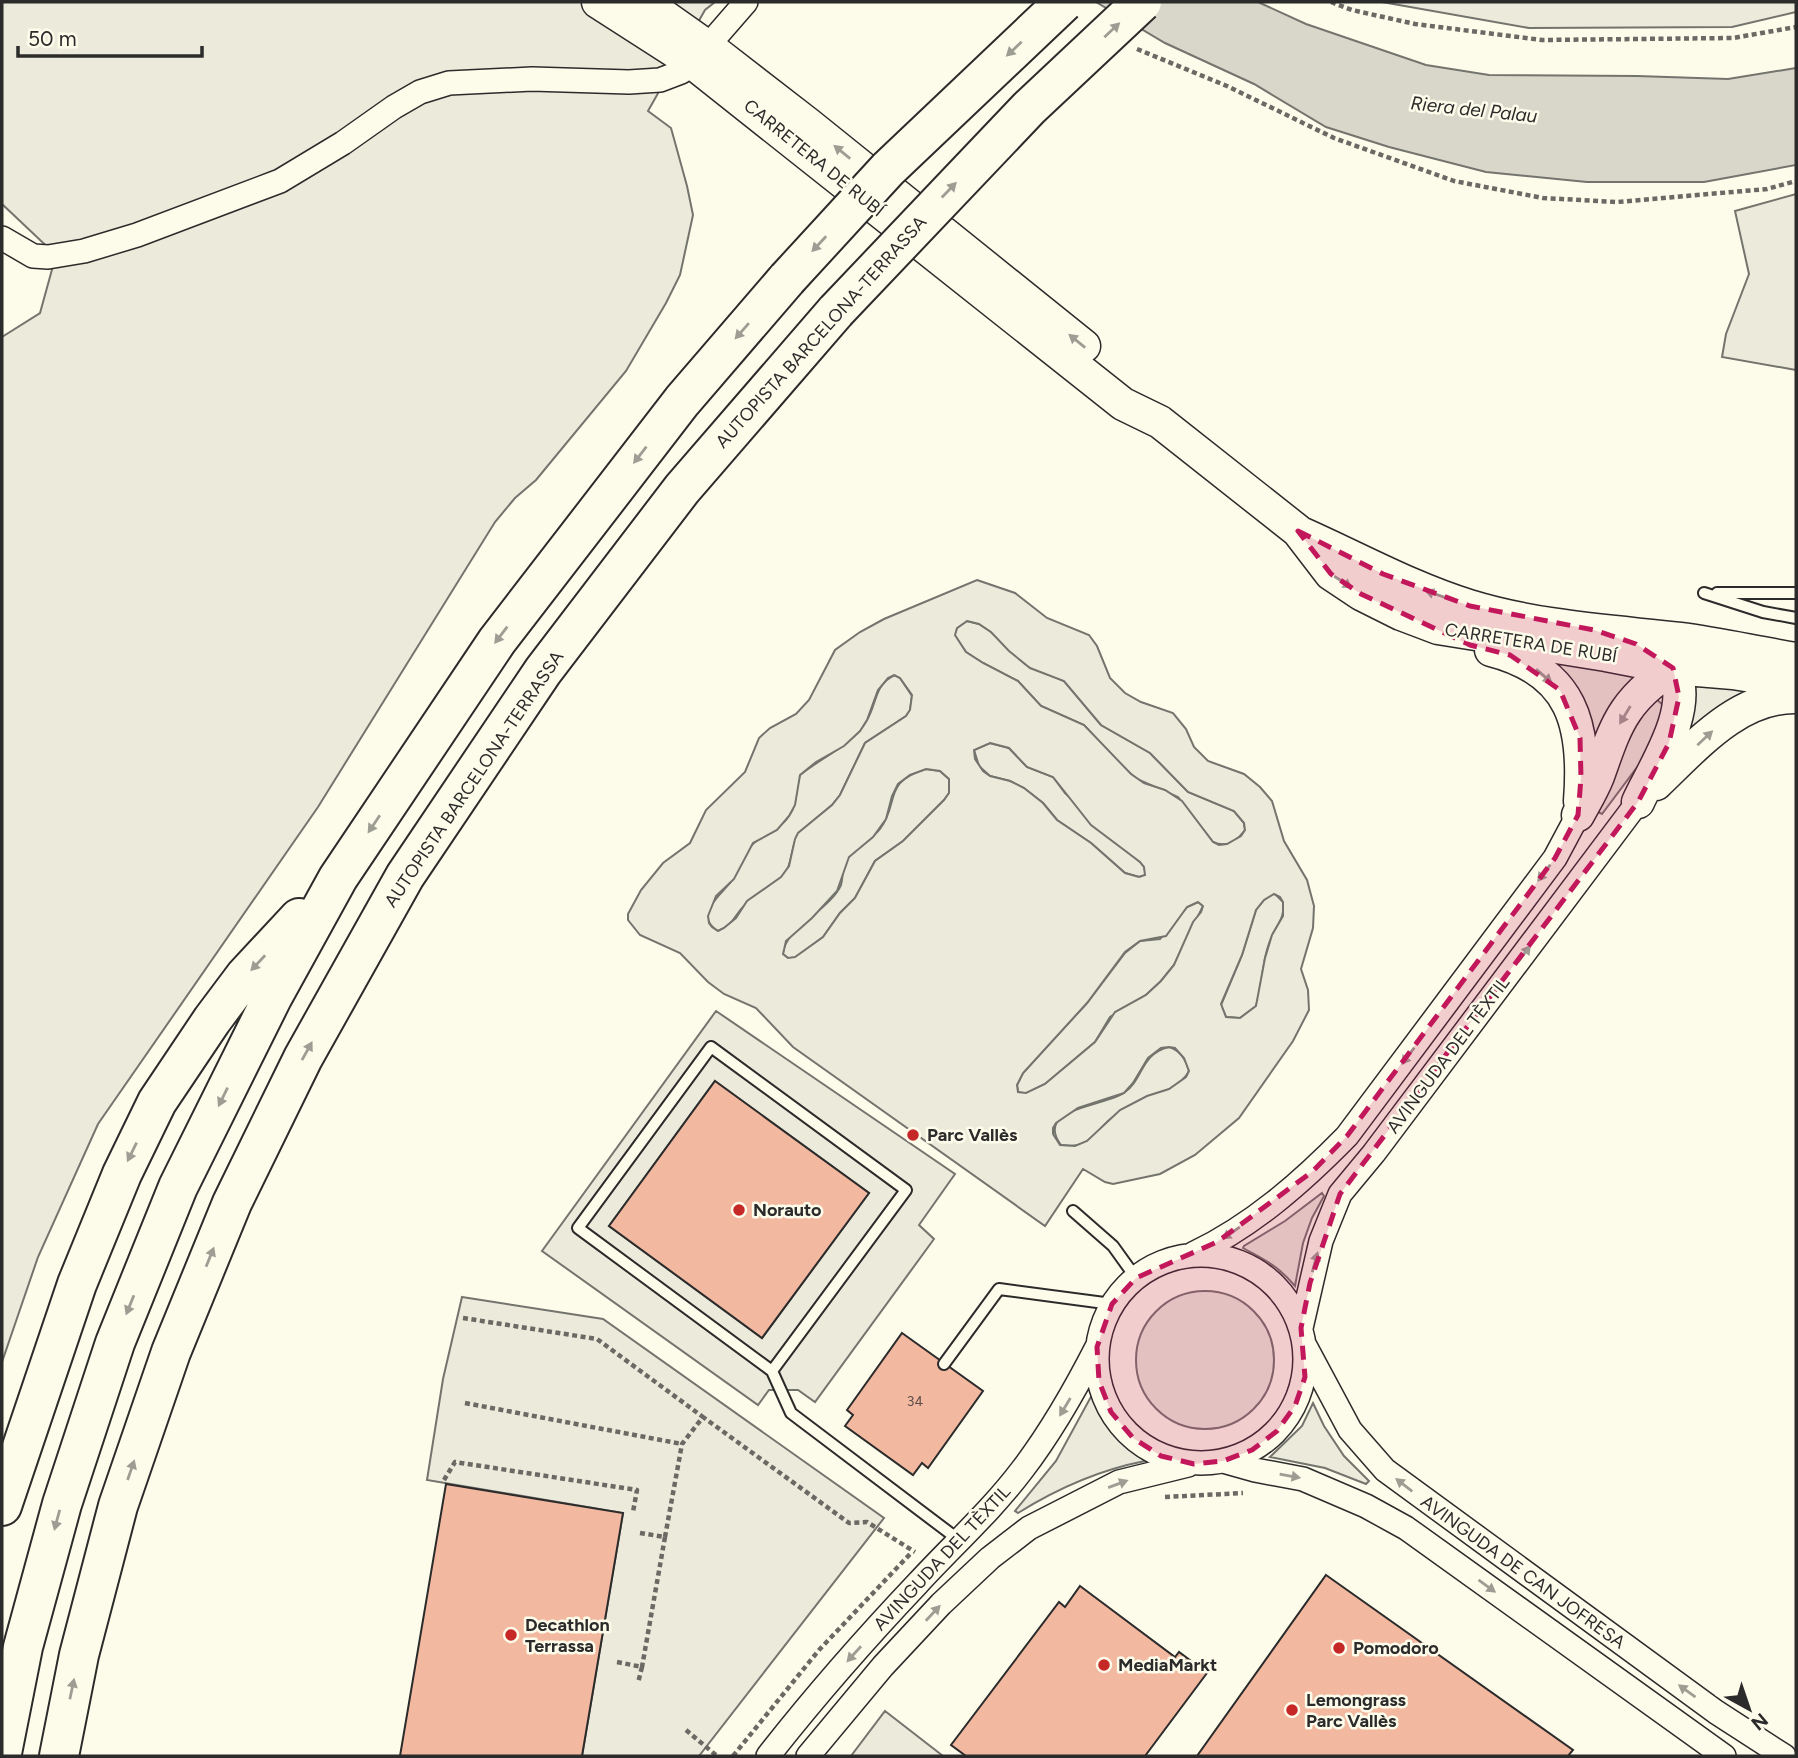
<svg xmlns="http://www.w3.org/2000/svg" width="1798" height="1758" viewBox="0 0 1798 1758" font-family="Figtree,sans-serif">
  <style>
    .green { fill: #ecebdb; stroke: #74746e; stroke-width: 2 }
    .parking { fill: #eceadb; stroke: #74746e; stroke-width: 2; fill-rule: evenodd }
    .water { fill: #d8d7c9; stroke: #74746e; stroke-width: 2 }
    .building { fill: #f2b8a0; stroke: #2b2b2b; stroke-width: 2 }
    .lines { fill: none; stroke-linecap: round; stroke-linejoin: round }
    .service-casing { stroke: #2b2b2b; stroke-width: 14 }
    .minor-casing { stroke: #2b2b2b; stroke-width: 26 }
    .secondary-casing { stroke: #2b2b2b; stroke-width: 35 }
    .motorway-casing { stroke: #2b2b2b; stroke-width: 42 }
    .path { stroke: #6a6964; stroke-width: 4.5; stroke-dasharray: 5 3.5; stroke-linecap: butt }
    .service { stroke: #fdfbea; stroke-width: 10 }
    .minor { stroke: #fdfbea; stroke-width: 23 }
    .secondary { stroke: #fdfbea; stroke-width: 32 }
    .motorway { stroke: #fdfbea; stroke-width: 38 }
    .motorway-bridge-casing { stroke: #2b2b2b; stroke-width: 42; stroke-linecap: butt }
    .motorway-bridge { stroke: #fdfbea; stroke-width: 38 }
    .oneway { fill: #9e9d94 }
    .marked { fill: #c2185b; fill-opacity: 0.2; stroke: #c2185b; stroke-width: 5; stroke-dasharray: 14 9; stroke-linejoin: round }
    .poi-dot { fill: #c62828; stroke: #fdfbea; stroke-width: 2.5 }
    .labels { text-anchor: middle; stroke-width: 5; stroke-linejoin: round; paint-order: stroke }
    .number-label { font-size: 14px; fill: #5d4e48 }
    .street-label { font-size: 18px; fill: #2b2b2b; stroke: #fdfbea }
    .poi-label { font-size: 18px; font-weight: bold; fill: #2b2b2b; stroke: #fdfbea; text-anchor: start }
    .water-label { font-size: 19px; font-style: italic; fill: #2b2b2b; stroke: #fdfbea }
  </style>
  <rect width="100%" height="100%" fill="#fdfbea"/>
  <path class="green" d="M2,2h713l-10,8 -57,101 23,17 16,58 6,29 -13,60 -14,28 -40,68 -90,109 -21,18 -20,24 -177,285 -220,317 -60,133 -36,105v-1025l38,-24 16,-58 -54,-51z
    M1382,2h414v10l-64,15 -203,1z
    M1796,194v176l-74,-13 4,-23 23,-60 -14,-63z
    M967,621l12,3 12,8 34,32 39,17 37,44 49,28 38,39 46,19 10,12 1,7c-8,11 -19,18 -32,12l-35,-45 -41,-18 -12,-10 -41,-44 -43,-19 -23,-25 -35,-18 -17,-11 -12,-17 3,-7z
    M1553,659l89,11 -45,64 -3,1 -23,-53z
    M895,675l5,3 12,18 -2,14 -4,6 -41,27 -25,52 -8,10 -33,28c-8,12 -6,25 -12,37 -10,16 -29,22 -42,35 -11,10 -10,19 -27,26 -27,-17 6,-38 15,-52 7,-12 11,-28 22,-37 11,-9 25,-12 34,-26 9,-12 6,-27 11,-41 22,-18 53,-30 67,-55 10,-16 7,-36 28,-45z
    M1694,680l61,6 -65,46 -2,-3z
    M1655,698l8,7 2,6 -18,43 -45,60 -4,-2 32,-86z
    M990,743l19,5 18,19 26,10 12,16 75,69 4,5 2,8 -7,2 -14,-4 -34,-30 -34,-23 -14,-17 -19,-15 -14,-7 -20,-5 -11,-10 -5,-16z
    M926,769l14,2 9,8v14l-5,7 -41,41 -28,20 -20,37 -15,15 -17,24 -28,21h-7l-5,-4c1,-26 47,-44 58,-69 2,-7 1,-15 4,-22 6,-14 25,-21 35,-34 20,-27 2,-47 46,-60z
    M1274,893l9,9c2,14 -4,20 -10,32 -11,22 -10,48 -17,72l-16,12 -14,-1 -5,-12 21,-50 14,-45 8,-10z
    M1198,902l5,4 -29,59 -13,16 -15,14 -36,22 -15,25 -50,42 -19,10 -8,-2 -1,-7 6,-12 64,-70 38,-50 15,-12 20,-2 27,-32z
    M1169,1047c11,3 17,13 20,24 -8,19 -55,35 -74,45 -13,7 -19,23 -33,28 -7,3 -14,2 -21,1 -28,-37 44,-39 63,-52 20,-14 16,-39 45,-46z
    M1322,1193l2,3 -12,22 -9,25 -8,43c-18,-21 -29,-25 -52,-38l1,-2 41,-25z
    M1136 1360a69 69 0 1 1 138 0a69 69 0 1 1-138 0Z
    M1093,1393c9,30 27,50 52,68 -46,9 -87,27 -127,52l-3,-2 41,-50z
    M1313,1403l11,23 20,30 25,25 -3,3 -41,-16 -55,-11 32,-31z"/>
  <path class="parking" d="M977,580l38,13 32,25 42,17 8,11 13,32 15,15 16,9 32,11 13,16 8,18 14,14 36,13 16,13 12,14 12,40 23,39 7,26 -1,22 -12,41 7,21 1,20 -16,31 -54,77 -44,37 -35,19 -47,10 -8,-2 -22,-13 -38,57 -252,-179 -37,-39 -32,-14 -16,-12 -28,-29 -40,-18 -12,-15v-6l13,-24 22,-27 27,-20 16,-33 39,-38 14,-34 11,-10 26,-14 13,-14 26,-50 25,-18 24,-13zM967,621l12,3 12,8 18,19 21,17 34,13 37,44 49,28 38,39 46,19 10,12 1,7 -4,6 -14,8 -8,1 -6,-3 -31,-41 -17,-11 -21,-7 -13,-9 -47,-49 -43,-19 -23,-25 -35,-18 -17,-11 -11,-17 2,-7zM894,675l6,3 12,17 -2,15 -4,6 -41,27 -25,52 -8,10 -34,28 -3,6 -6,27 -8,11 -34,24 -11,17 -12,10 -6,3 -6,-4 -3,-4 -1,-7 8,-20 18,-17 19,-36 24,-13 12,-14 6,-11 5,-30 16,-13 28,-16 16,-15 7,-11 11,-30 10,-12zM990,743l19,5 18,19 26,10 38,48 49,37 4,5 1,8 -6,2 -14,-4 -34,-30 -34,-23 -14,-17 -19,-15 -14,-7 -20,-5 -7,-5 -8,-12 -1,-9zM926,769l14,2 9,8v14l-5,7 -41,41 -28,20 -20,37 -15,15 -17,24 -28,20 -7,1 -5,-4 3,-13 26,-23 25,-27 12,-34 24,-20 13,-18 6,-23 6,-12 12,-9zM1274,894l6,3 3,5v14l-11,19 -7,23 -9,48 -16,12 -14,-1 -5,-13 21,-49 14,-45 8,-10zM1198,902l5,4 -2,6 -8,10 -19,43 -13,16 -15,14 -31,17 -20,30 -50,42 -19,9 -8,-1 -1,-7 6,-12 64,-70 38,-51 15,-11 26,-5 21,-29zM1169,1047l6,1 9,10 5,13 -3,6 -17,12 -22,7 -27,14 -33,31 -12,5 -15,-1 -7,-11v-6l3,-5 22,-15 46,-15 9,-10 15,-25 13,-10z
    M716,1011l239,163 -36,51 15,14 -119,163 -17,-12h-29l-11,15 -216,-154zM715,1081l154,112 -107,145 -153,-112z
    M462,1297l141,22 281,199 -185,238h-117l41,-243 -196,-33 16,-101z
    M885,1711l58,45h-92z"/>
  <path class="water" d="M1096,2h162l48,22 120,41 63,10 148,1 91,3 68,-11v97l-92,17h-117l-101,-10 -97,-25 -63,-20 -72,-43 -89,-41z"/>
  <path class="building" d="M715,1081l154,112 -107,145 -153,-112z
    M902,1333l81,58 -55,77 -6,-5 -9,12 -68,-49 8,-11 -6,-5z
    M446,1484l177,29 -41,243h-182z
    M1326,1575l247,175 -5,6h-371z
    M1080,1586l95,71 4,-5 28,21 -62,83h-179l-15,-11 108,-143 6,5z"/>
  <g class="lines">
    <g class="service-casing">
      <path id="service" d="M1704,593l59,19 33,6
        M1717,593h79
        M711,1047l195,143 -134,181 -194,-143z
        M1073,1211l40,35 23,32
        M944,1364l55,-75 113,15
        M772,1371l19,42 168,127"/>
    </g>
    <g class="minor-casing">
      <path id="minor" d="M2,238l31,18 15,1 36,-6 53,-16 143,-54 63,-38 51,-36 26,-15 29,-9 83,-4 97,3 31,-2 21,-8 12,-9 53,-61
        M1193,1254c59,-28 108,-71 154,-118l208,-278 23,-43
        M1097 1359a104 104 0 1 1 208 0a104 104 0 1 1-208 0Z
        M1301,1328l20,-87 19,-47 34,-41 264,-351
        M1305,1346l45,84 35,40 331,242 68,44
        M1223,1461l32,9 48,9 63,27 40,22 318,228
        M768,1756c47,-60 97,-117 150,-173 35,-38 73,-72 104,-113 30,-39 53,-80 75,-123
        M808,1756l75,-90 58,-62 49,-46 39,-30 90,-46 69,-17"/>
    </g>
    <g class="secondary-casing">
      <path id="secondary" d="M598,2l95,61 430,341 37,18 138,109 33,43 30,20 40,20 37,14 168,27 67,13 60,5 63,10
        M644,2l71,50 93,72 276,222
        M1303,534c56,25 108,54 166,72 68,21 141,25 211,33 39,5 78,14 116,20
        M1491,650c82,21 95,75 89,151
        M1656,784c40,-38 82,-88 140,-87
        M1638,802c16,-35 56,-93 36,-132 -3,-6 -10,-10 -16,-15
        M1578,815c7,-13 15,-26 20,-39 8,-22 15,-46 28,-65 14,-21 36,-37 58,-49"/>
    </g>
    <g class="motorway-casing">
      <path id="motorway" d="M2,1506l75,-222 45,-110 35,-72 55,-82 33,-44 54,-58
        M2,1753l21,-106 39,-143 53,-161 63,-156 95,-191 65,-118 159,-237 185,-240 105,-122
        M59,1756l20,-101 39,-149 53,-154 61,-149 71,-145 102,-182 138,-205 139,-182 154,-178"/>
    </g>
    <path class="path" d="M1331,2l21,8 63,14 127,16 191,-2 63,-11
      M1137,49l90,37 107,52 120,43 89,17 74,4 150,-13 29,-8
      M463,1318l134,21 106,78
      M465,1403l217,41
      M444,1480l11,-18 182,28 -4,22
      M1165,1497l78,-4
      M640,1533l25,4 -23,130
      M665,1537l17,-93 21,-27 146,106 18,-1 48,30
      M617,1662l25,5 -4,16
      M686,1730l31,26
      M733,1756l86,-106 92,-97"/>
    <use href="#service" class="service"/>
    <use href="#minor" class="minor"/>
    <use href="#secondary" class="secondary"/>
    <use href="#motorway" class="motorway"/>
    <g class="motorway-bridge-casing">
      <path id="motorway-bridge" d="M787,279l101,-110 176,-167
        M836,311l193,-203 113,-106"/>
    </g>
    <use href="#motorway-bridge" class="motorway-bridge"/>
  </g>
  <defs><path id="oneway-solid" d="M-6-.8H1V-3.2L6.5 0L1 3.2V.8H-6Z" transform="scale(1.75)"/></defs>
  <g class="oneway">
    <use href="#oneway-solid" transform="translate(1112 30) rotate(-43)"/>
    <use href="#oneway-solid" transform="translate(1014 49) rotate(137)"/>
    <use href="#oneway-solid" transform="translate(842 152) rotate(-141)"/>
    <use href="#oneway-solid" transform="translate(949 190) rotate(-46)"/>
    <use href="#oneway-solid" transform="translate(819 244) rotate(133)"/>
    <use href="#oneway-solid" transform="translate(742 331) rotate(131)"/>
    <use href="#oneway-solid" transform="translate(1077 341) rotate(-141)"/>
    <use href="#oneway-solid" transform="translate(640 455) rotate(128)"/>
    <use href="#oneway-solid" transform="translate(1343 582) rotate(33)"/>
    <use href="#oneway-solid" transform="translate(1435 594) rotate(-161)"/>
    <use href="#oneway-solid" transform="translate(501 635) rotate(127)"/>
    <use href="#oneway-solid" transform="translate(1544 676) rotate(41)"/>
    <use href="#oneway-solid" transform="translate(1625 715) rotate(121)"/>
    <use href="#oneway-solid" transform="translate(1705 738) rotate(-43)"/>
    <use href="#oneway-solid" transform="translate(374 824) rotate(124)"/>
    <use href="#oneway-solid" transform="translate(1544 873) rotate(127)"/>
    <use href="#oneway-solid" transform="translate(1524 954) rotate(-53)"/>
    <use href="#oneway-solid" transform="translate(258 963) rotate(133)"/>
    <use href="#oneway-solid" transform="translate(307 1051) rotate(-61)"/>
    <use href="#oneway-solid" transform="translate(1408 1056) rotate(127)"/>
    <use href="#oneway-solid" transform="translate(223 1097) rotate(116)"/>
    <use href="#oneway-solid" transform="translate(132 1152) rotate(116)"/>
    <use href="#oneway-solid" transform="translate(1231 1233) rotate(146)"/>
    <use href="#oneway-solid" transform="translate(210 1257) rotate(-68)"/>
    <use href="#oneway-solid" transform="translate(1315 1262) rotate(-75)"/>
    <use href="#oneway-solid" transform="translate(130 1305) rotate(112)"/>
    <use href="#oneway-solid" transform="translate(1065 1407) rotate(121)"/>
    <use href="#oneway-solid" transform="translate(131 1470) rotate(-71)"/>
    <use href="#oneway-solid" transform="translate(1290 1476) rotate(10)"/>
    <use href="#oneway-solid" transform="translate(1118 1484) rotate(-20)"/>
    <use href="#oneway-solid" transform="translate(1404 1485) rotate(-142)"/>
    <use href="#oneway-solid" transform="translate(57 1520) rotate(105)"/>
    <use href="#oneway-solid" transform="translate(1487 1586) rotate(36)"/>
    <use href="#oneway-solid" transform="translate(933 1613) rotate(-47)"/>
    <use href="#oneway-solid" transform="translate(854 1654) rotate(132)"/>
    <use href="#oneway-solid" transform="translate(72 1689) rotate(-78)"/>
    <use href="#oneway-solid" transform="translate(1687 1691) rotate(-144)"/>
  </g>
  <path class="marked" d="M1298,531l85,43 87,32 124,24 42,14 37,24 6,29 -10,46 -31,59 -298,392 -30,89 -9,45 4,49 -10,29 -18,25 -25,19 -29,11 -29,3 -33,-8 -28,-18 -22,-26 -12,-31 -2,-34 15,-43 24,-26 81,-36 96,-71 34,-35 208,-278 23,-43 3,-37 -1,-40 -20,-48 -50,-35 -40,-10 -109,-51 -30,-20z"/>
  <g class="poi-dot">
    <circle cx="913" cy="1135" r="7"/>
    <circle cx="739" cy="1210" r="7"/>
    <circle cx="511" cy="1635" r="7"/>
    <circle cx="1339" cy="1648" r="7"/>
    <circle cx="1104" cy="1665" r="7"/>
    <circle cx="1292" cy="1710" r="7"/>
  </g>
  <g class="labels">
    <g class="number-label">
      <text x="915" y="1406">34</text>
    </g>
    <g class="street-label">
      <text transform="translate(814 158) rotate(39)" y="6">CARRETERA DE RUBÍ</text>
      <text transform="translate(821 332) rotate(-48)" y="6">AUTOPISTA BARCELONA-TERRASSA</text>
      <text transform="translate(1531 643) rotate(9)" y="6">CARRETERA DE RUBÍ</text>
      <text transform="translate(474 779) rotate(-56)" y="6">AUTOPISTA BARCELONA-TERRASSA</text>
      <text transform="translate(1448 1055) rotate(-53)" y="6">AVINGUDA DEL TÈXTIL</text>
      <text transform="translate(942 1558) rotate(-47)" y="6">AVINGUDA DEL TÈXTIL</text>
      <text transform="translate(1523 1572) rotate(36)" y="6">AVINGUDA DE CAN JOFRESA</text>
    </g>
    <g class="poi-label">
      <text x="927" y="1141">Parc Vallès</text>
      <text x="753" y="1216">Norauto</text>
      <text x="525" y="1631">Decathlon<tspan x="525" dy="21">Terrassa</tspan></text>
      <text x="1353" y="1654">Pomodoro</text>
      <text x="1118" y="1671">MediaMarkt</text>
      <text x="1306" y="1706">Lemongrass<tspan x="1306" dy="21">Parc Vallès</tspan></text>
    </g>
    <g class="water-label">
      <text transform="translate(1474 109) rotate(6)" y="7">Riera del Palau</text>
    </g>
  </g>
  <rect width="1798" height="1758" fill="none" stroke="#2b2b2b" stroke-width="7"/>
  <g transform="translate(1749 1709) rotate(140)" stroke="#fdfbea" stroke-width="5" paint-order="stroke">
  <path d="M0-5L12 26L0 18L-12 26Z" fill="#2b2b2b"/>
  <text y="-10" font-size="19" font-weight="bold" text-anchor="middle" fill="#2b2b2b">N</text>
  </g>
  <path d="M18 46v10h184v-10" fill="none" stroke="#2b2b2b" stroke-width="3.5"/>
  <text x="28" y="46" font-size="21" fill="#2b2b2b" stroke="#fdfbea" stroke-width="5" paint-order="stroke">50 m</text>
</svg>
